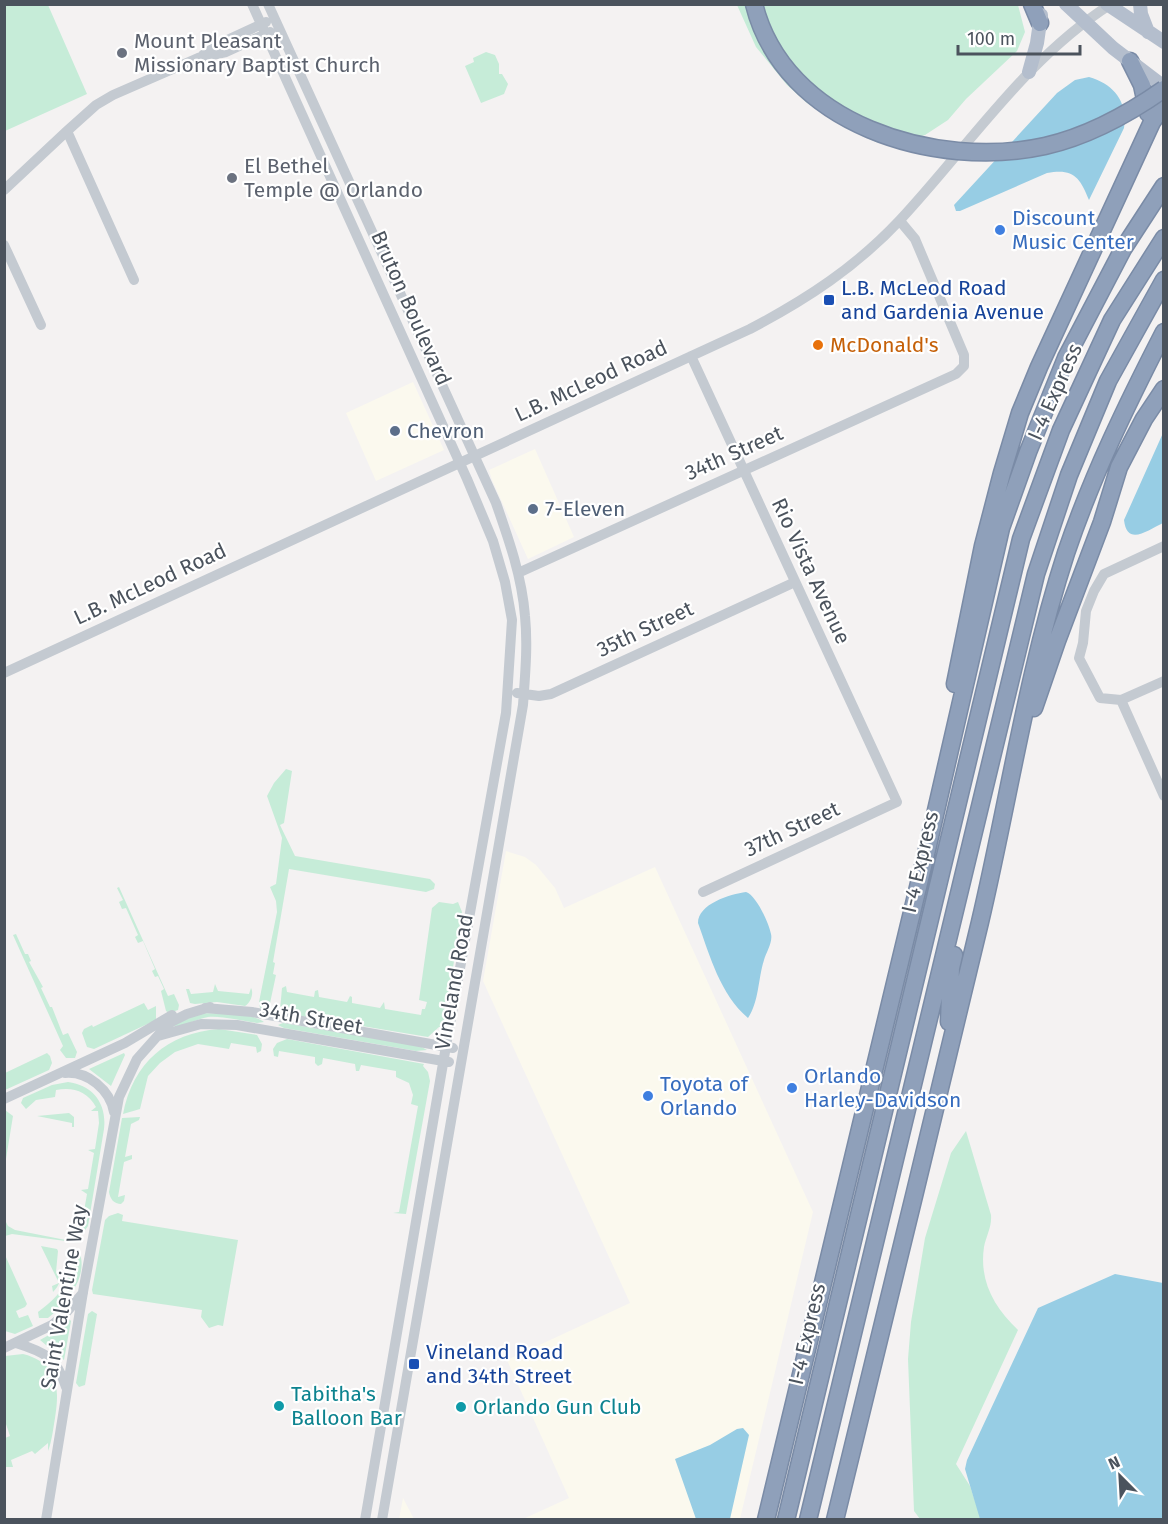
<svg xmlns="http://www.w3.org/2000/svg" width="1168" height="1524" viewBox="0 0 1168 1524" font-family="'Fira Sans',sans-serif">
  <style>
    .commercial { fill: #fbf9ee }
    .green { fill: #c6ecd8 }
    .water { fill: #97cde4 }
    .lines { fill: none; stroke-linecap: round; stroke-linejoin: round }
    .highway-casing { stroke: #7a8ba6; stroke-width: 19 }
    .minor { stroke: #c4cad1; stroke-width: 10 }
    .major { stroke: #b4becd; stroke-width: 14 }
    .highway { stroke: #8fa0ba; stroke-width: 16 }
    .highway-bridge-casing { stroke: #7a8ba6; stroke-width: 19; stroke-linecap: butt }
    .highway-bridge { stroke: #8fa0ba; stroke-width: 16 }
    .worship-dot { fill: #6b7280; stroke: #fff; stroke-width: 2 }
    .shop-dot { fill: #3f7fe0; stroke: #fff; stroke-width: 2 }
    .transit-dot { fill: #1a4fb4; stroke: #fff; stroke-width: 2 }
    .food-dot { fill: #e8710a; stroke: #fff; stroke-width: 2 }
    .service-dot { fill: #5c6f8a; stroke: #fff; stroke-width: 2 }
    .culture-dot { fill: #0f9aa8; stroke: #fff; stroke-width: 2 }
    .labels { text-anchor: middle; stroke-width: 4.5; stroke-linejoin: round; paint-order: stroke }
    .worship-label { font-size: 21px; fill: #5b616d; stroke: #fff; text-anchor: start }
    .shop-label { font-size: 21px; fill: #366cbe; stroke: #fff; text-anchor: start }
    .transit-label { font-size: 21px; fill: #164399; stroke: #fff; text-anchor: start }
    .street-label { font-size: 21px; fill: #4b535d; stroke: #fff }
    .food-label { font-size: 21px; fill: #c56008; stroke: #fff; text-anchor: start }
    .service-label { font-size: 21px; fill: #4e5e75; stroke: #fff; text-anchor: start }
    .culture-label { font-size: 21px; fill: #0d838f; stroke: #fff; text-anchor: start }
  </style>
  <rect width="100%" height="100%" fill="#f4f2f2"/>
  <path class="commercial" d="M413,382l31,68 -68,31 -30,-68z
    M535,449l39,88 -46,22 -36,-79 -3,-10z
    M506,851l19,6 11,8 19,23 9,20 91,-41 158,345 -73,307h-217l46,-21 -62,-138 123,-57 -147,-322z
    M403,1498l11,21h-15z"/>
  <path class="green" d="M4,5h44l39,89 -82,37z
    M737,5h281l7,27 -8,19 -51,48 -18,21 -23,15 -30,10 -19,-3 -44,-23 -25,-16 -20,-18 -31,-38z
    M486,52l9,3 4,9v10h3l6,10 -4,10 -23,9 -16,-37 9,-4 -1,-4z
    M286,769l6,2 -8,52 -4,2 15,31 135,23 5,5 -1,5 -8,3 -137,-23 -16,93 2,1 -2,11 3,1 -7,33h-9l-1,-6 18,-90 -1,-11 -6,-14 6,-3 6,-46 -15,-42 7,-13z
    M119,887l49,109 6,-2 5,11 -1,5 -9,3 -3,-2 -5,-20 3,-2 -6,-13 -3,1 -3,-6 3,-2 -12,-28 -5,2 -3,-6 3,-2 -12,-27 -4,1 -3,-7 4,-2 -6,-12z
    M439,902l14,2 5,-2 4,10 -18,111 -1,4h-4l-11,10 -144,-24 -4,-3 2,-22 4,-2 1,6 27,5 1,-6 3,-1 1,7 28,5 3,-6 2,1v6l28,5 4,-6 1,7 36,6 1,-6h3l2,-7 -8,-2 13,-92z
    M16,934l9,20h3l3,7 -2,1 14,25 -2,1 9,19h2l11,28 5,-2 9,19 -2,6h-9l-6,-8 3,-4 -50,-111z
    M215,984l3,7 31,3 2,-6c3,5 0,15 -6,18l-28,-4 -22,2 -5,-1 -4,-14h3l2,5 22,-2z
    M144,1003l4,7 8,-4v14l-62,29 -7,-2 -5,-14 2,-4 8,-4 1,2z
    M201,1013c19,1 47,-2 63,9l-7,1c-16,-2 -33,-7 -49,-6 -13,2 -25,11 -38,9z
    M283,1023l137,23 7,4 -11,1 -132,-23 -6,-3z
    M219,1029l38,6 5,9 -1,7 -4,2 -1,-6 -25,-4 -2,6 -31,-5 -23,8 -15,11 -12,13 -8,33 -17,5c10,-51 44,-81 96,-85z
    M287,1039l137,25 -1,2 5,6 2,9 -24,133 -13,-1 6,-1 19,-106 -7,-2 2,-9 -4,-12 -13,-6v-6l-35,-6 -2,6h-3l-1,-7 -32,-6 -1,6 -4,2 -3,-3v-6l-36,-6 -1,6 -4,-1 -1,-7 4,-6z
    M47,1053l3,3 2,7 -3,7 -44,20v-17z
    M124,1053l1,2 -14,31 -22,-17z
    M68,1082c25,3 39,22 36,47l-16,97 -5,7 -6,-1 -2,-2 6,-2 6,-34 -6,-4 7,-1 6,-36 -6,-3 7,-1 4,-26 -1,-12h-7l5,-4c-9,-16 -23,-20 -40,-17l-1,7 -19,3 -10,9 -5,-6 2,-5 29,-13z
    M5,1110l8,6 -8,49 -1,-55z
    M69,1113l5,4v10h-2v-4l-35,-7z
    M140,1117l-1,3 -8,4 -6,33 7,-2v4l-8,3 -6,35 7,-2 -1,6 -3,3c-7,0 -11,-5 -12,-12l13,-74z
    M966,1131l25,84c1,12 -5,21 -7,32 -5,34 10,60 34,83l-62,134 14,22 11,33h-61l-6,-8 -6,-152 3,-37 14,-84 26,-85z
    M118,1213l5,2 -1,6 116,19 -15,86 -5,-1 -9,3 -8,-11 1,-7 -109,-16 -1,-4 13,-70 4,-4z
    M4,1218l4,8 7,4 66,13 -69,-9 -7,2 1,-7z
    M41,1246l16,3 1,2 -2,21 4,8c-1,5 -4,9 -7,12l-1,-6 7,-3z
    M74,1252l6,2c8,24 -15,51 -32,64h-9l-1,-6c13,-10 25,-20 31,-37 2,-9 -1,-17 5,-23z
    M5,1255l22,49 -2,3 -9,4 3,7 9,-3 5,11 -18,8 -10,-3z
    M92,1311l5,3 -12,71 -6,2 -3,-4 12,-69z
    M70,1320l1,1 -7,39 -24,-20 16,-9z
    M23,1354c35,9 37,33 32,64 -2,11 -3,23 -7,33v-8l-13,11 -3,-3 -21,9 2,7h-8v-29l5,-2 -5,-15v-65z"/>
  <path class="water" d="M1089,77c25,7 39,25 35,51l-35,72c-9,-23 -16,-32 -42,-27l-87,38h-4l-2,-6 103,-112 18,-13z
    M1163,433v90c-15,7 -36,24 -39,-3z
    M746,892c10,3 23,31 25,42 2,8 -5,19 -7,26 -6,19 -5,42 -16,58 -28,-24 -38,-62 -50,-95 0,-19 32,-29 48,-31z
    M1115,1274l48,9v236h-183l-15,-50 2,-9 71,-152z
    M743,1428l6,7 -19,84h-34l-21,-60 35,-14 27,-16z"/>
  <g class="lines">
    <g class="highway-casing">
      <path id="highway" d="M1032,4l8,19
        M1130,61l12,24 6,28
        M955,684l28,-138 19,-73 18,-60 19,-46 113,-245 12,-17
        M1034,708l23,-67 45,-119 17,-55 25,-48 20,-30
        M949,1022l2,-54 3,-13
        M766,1520l160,-666 75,-326 27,-76 38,-94 57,-109 41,-63
        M786,1520l235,-981 40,-109 51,-110 52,-82
        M808,1520l228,-946 33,-99 39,-94 56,-101
        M835,1520c48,-200 98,-398 145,-598 29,-123 47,-249 86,-369 26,-77 61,-149 98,-221"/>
    </g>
    <path class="minor" d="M252,4l215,475 26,62 12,41 7,38 -6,93 -60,333 -81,474
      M268,4l228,499c13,37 26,74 29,113 3,30 0,60 -2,89l-141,815
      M203,55l20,-13 43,-20
      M67,131l67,149
      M4,190l63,-59 29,-26 17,-10 85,-37 28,-6 44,-20
      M4,245l37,80
      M691,356l206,446 -194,90
      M518,573l438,-199 8,-8v-11l-49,-116 -15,-18
      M4,673l746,-344c57,-30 106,-62 150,-109 69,-74 125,-161 211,-216
      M517,693l22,3 12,-2 244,-112
      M1121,700l-21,-2 -21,-40 4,-15 3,-32 8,-20 10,-17 60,-28
      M1121,700l43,96
      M1121,700l43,-19
      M205,1008l47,4 201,36
      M158,1036l43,-12 36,1 212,37
      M65,1073c23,-2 45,17 49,39
      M4,1099l121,-56 47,-28
      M16,1343c29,9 41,15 50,44
      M4,1348l48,-23 12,-10 19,-22
      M46,1520l37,-228 36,-195 18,-38 32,-36 18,-9 23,-7"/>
    <path class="major" d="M1066,4l47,44 51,39
      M1107,4l57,38
      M1140,4l1,10 7,18
      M1029,72l8,-29 4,-28"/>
    <use href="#highway" class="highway"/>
    <g class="highway-bridge-casing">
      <path id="highway-bridge" d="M754,4c30,121 182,166 291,142 44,-10 82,-31 119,-57"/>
    </g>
    <use href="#highway-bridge" class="highway-bridge"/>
  </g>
  <g class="worship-dot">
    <circle cx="122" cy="53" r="6"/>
    <circle cx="232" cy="178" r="6"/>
  </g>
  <g class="shop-dot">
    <circle cx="1000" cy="230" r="6"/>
    <circle cx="792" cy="1088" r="6"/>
    <circle cx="648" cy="1096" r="6"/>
  </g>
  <g class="transit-dot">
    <rect x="823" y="294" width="12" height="12" rx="3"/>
    <rect x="408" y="1358" width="12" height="12" rx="3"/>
  </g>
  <circle class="food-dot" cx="818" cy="345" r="6"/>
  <g class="service-dot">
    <circle cx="395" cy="431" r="6"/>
    <circle cx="533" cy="509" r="6"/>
  </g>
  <g class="culture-dot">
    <circle cx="279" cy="1406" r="6"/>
    <circle cx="461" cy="1407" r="6"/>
  </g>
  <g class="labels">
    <g class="worship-label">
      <text x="134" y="48">Mount Pleasant<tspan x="134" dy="24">Missionary Baptist Church</tspan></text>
      <text x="244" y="173">El Bethel<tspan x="244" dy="24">Temple @ Orlando</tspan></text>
    </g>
    <g class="shop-label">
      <text x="1012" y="225">Discount<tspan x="1012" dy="24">Music Center</tspan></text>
      <text x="804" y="1083">Orlando<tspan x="804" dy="24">Harley-Davidson</tspan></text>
      <text x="660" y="1091">Toyota of<tspan x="660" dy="24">Orlando</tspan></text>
    </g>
    <g class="transit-label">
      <text x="841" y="295">L.B. McLeod Road<tspan x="841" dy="24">and Gardenia Avenue</tspan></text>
      <text x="426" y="1359">Vineland Road<tspan x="426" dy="24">and 34th Street</tspan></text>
    </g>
    <g class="street-label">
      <text transform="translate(411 308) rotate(66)" y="7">Bruton Boulevard</text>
      <text transform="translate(591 381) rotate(-25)" y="7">L.B. McLeod Road</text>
      <text transform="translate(1055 392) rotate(-66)" y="7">I-4 Express</text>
      <text transform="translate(734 453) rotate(-24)" y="7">34th Street</text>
      <text transform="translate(811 571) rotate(65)" y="7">Rio Vista Avenue</text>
      <text transform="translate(150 584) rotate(-25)" y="7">L.B. McLeod Road</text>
      <text transform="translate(645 629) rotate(-25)" y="7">35th Street</text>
      <text transform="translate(792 829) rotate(-25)" y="7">37th Street</text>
      <text transform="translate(920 862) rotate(-77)" y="7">I-4 Express</text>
      <text transform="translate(454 982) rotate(-80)" y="7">Vineland Road</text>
      <text transform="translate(311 1018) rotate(10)" y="7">34th Street</text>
      <text transform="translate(64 1297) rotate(-80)" y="7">Saint Valentine Way</text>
      <text transform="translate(807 1334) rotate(-77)" y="7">I-4 Express</text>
    </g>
    <g class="food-label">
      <text x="830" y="352">McDonald's</text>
    </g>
    <g class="service-label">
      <text x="407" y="438">Chevron</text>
      <text x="545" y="516">7-Eleven</text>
    </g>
    <g class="culture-label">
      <text x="291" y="1401">Tabitha's<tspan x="291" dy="24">Balloon Bar</tspan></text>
      <text x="473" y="1414">Orlando Gun Club</text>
    </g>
  </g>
  <rect width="1168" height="1524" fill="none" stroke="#4b535d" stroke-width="12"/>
  <g transform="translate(1120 1476) rotate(336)" stroke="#ffffff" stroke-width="4.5" paint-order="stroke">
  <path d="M0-4.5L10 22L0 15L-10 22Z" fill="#4b535d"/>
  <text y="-9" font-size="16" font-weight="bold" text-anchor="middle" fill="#4b535d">N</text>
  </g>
  <path d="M958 45v9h122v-9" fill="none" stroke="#4b535d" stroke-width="3"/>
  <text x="967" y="45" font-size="18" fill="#4b535d" stroke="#ffffff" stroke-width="4.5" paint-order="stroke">100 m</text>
</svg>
